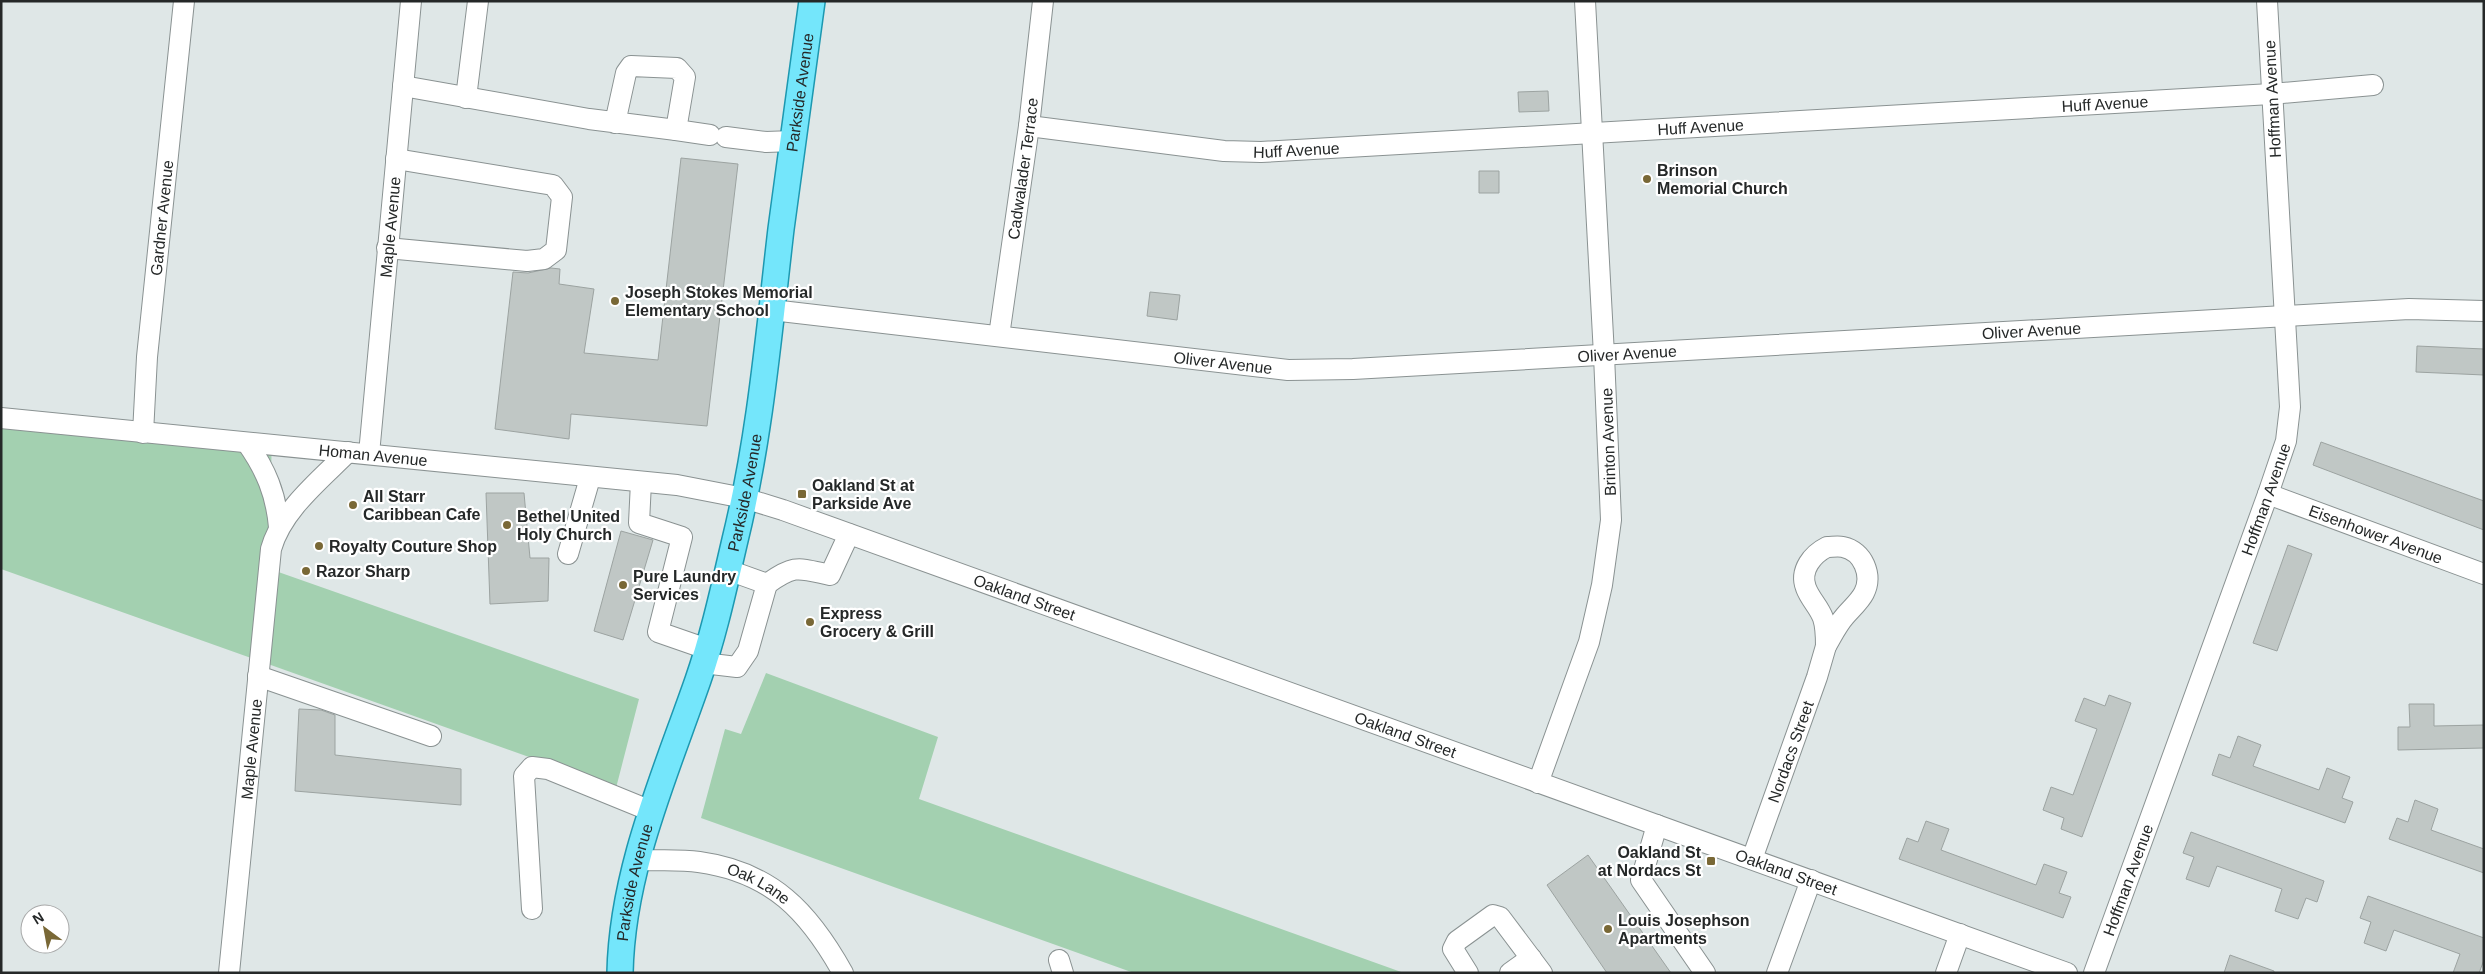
<svg xmlns="http://www.w3.org/2000/svg" width="2485" height="974" viewBox="0 0 2485 974" font-family="Arial,sans-serif">
  <style>
    .green { fill: #a3d0b0 }
    .building { fill: #c0c7c5; stroke: #9ca3a1 }
    .lines { fill: none; stroke-linecap: round; stroke-linejoin: round }
    .minor-casing { stroke: #8a9292; stroke-width: 22 }
    .major-casing { stroke: #1d98b0; stroke-width: 28 }
    .minor { stroke: #fff; stroke-width: 20 }
    .major { stroke: #74e6fb; stroke-width: 25 }
    .poi-dot { fill: #796836; stroke: #fff; stroke-width: 2 }
    .labels { text-anchor: middle; stroke-width: 4.5; stroke-linejoin: round; paint-order: stroke }
    .street-label { font-size: 16px; fill: #252828; stroke: #fff }
    .poi-label { font-size: 16px; font-weight: bold; fill: #252828; stroke: #fff; text-anchor: start }
  </style>
  <rect width="100%" height="100%" fill="#dfe7e7"/>
  <path class="green" d="M1,413l271,31 -5,124 372,131 -23,89 -615,-219z
    M766,673l172,64 -19,62 485,174h-270l-433,-155 24,-89 16,5z"/>
  <path class="building" d="M1548,91l1,20 -30,1 -1,-20z
    M681,158l57,6 -31,262 -136,-12 -2,25 -74,-10 18,-157 15,1 23,-5 9,1 -1,15 35,5 -10,64 74,7z
    M1479,171h20v22h-20z
    M1150,292l30,3 -3,25 -30,-4z
    M2417,346l67,3v26l-68,-3z
    M2321,442l163,59v29l-171,-65z
    M486,493h38l6,65h19l-1,43 -58,3z
    M621,531l32,9 -30,100 -29,-9z
    M2288,545l24,9 -35,97 -24,-8z
    M2109,695l22,8 -49,134 -21,-8 3,-11 -21,-8 8,-23 22,8 24,-66 -22,-8 9,-23 21,8z
    M2409,704h25v22l50,-1v23l-86,2v-23h12z
    M299,709l22,1 14,5v40l126,14v36l-166,-14z
    M2238,736l23,9 -8,21 66,24 8,-22 23,9 -8,21 11,4 -8,21 -133,-48 7,-21 11,4z
    M2415,800l23,9 -7,21 53,19v24l-95,-34 8,-21 11,4z
    M1926,821l23,8 -8,21 95,35 8,-21 23,8 -8,21 12,4 -8,21 -164,-59 8,-21 11,4z
    M2191,832l133,49 -7,21 -11,-4 -8,21 -23,-8 7,-22 -65,-23 -8,21 -23,-8 8,-22 -11,-4z
    M1588,855l83,118h-64l-60,-88z
    M2368,896l116,42v22l-5,13h-26l7,-19 -66,-24 -8,21 -22,-8 7,-21 -11,-4z
    M2230,955l44,16v2h-50z"/>
  <g class="lines">
    <g class="minor-casing">
      <g id="minor">
        <path d="M403,86l186,33 87,11 9,-53 -8,-9 -46,-2 -5,7 -11,50"/>
        <path d="M466,98l12,-97"/>
        <path id="s1" d="M1029,126l195,25 37,1 1010,-58 102,-9"/>
        <path d="M676,130l34,5"/>
        <path d="M726,137l40,5 27,-1"/>
        <path d="M387,248l140,13 17,-2 12,-9 6,-53 -9,-12 -157,-26"/>
        <path id="s2" d="M772,310l516,60 65,-1 1056,-60 75,2"/>
        <path id="s3" d="M999,336l30,-210 14,-125"/>
        <path id="s4" d="M1,418l676,67 67,13 39,12 1284,463"/>
        <path id="s5" d="M143,433l4,-76 37,-356"/>
        <path d="M247,443c19,27 29,51 32,84"/>
        <path id="s6" d="M369,454l42,-453"/>
        <path d="M641,482l-2,41 43,14 -24,95 49,17"/>
        <path id="s7" d="M2268,494l216,80"/>
        <path d="M1827,547c5,0 11,-1 16,0 20,4 30,28 21,46 -4,8 -13,16 -19,23 -8,9 -13,20 -19,30 0,-9 0,-19 -3,-28 -4,-11 -13,-19 -17,-30 -7,-18 7,-34 21,-41z"/>
        <path d="M568,554l22,-76"/>
        <path d="M728,570l39,14c28,-20 31,-16 63,-9l19,-41"/>
        <path d="M703,663l34,4 11,-16 19,-67"/>
        <path d="M258,676l173,60"/>
        <path d="M1538,783l51,-141 13,-57 9,-65 -7,-165 -19,-354"/>
        <path d="M1657,825l-16,55 64,93"/>
        <path id="s8" d="M1752,859l65,-182 9,-31"/>
        <path id="s9" d="M637,860c21,1 42,-1 62,2 73,10 110,50 144,111"/>
        <path d="M532,909l-8,-133 8,-9 16,2 103,42"/>
        <path d="M1059,960l4,13"/>
        <path id="s10" d="M229,973l42,-424c11,-39 49,-69 77,-97"/>
        <path d="M1468,973l-15,-24 4,-8 36,-26 7,2 42,56"/>
        <path d="M1510,973l21,-15"/>
        <path d="M1777,973l34,-93"/>
        <path d="M1946,973l14,-39"/>
        <path id="s11" d="M2094,973l174,-479 18,-53 4,-34 -23,-406"/>
      </g>
    </g>
    <g class="major-casing">
      <g id="major">
        <path id="s12" d="M620,973c2,-102 45,-198 78,-293 16,-46 26,-93 37,-140 25,-102 34,-208 46,-311 10,-76 21,-152 31,-228"/>
      </g>
    </g>
    <use href="#minor" class="minor"/>
    <use href="#major" class="major"/>
  </g>
  <g class="poi-dot">
    <circle cx="1647" cy="179" r="5"/>
    <circle cx="615" cy="301" r="5"/>
    <rect x="797" y="489" width="10" height="10" rx="2.5"/>
    <circle cx="353" cy="505" r="5"/>
    <circle cx="507" cy="525" r="5"/>
    <circle cx="319" cy="546" r="5"/>
    <circle cx="306" cy="571" r="5"/>
    <circle cx="623" cy="585" r="5"/>
    <circle cx="810" cy="622" r="5"/>
    <rect x="1706" y="856" width="10" height="10" rx="2.5"/>
    <circle cx="1608" cy="929" r="5"/>
  </g>
  <g class="labels">
    <g class="street-label">
      <text dy="6" stroke="none"><textPath href="#s12" startOffset="902">Parkside Avenue</textPath></text>
      <text transform="translate(2272 99) rotate(-93)" y="6">Hoffman Avenue</text>
      <text dy="6" stroke="none"><textPath href="#s1" startOffset="1079">Huff Avenue</textPath></text>
      <text dy="6" stroke="none"><textPath href="#s1" startOffset="674">Huff Avenue</textPath></text>
      <text dy="6" stroke="none"><textPath href="#s1" startOffset="269">Huff Avenue</textPath></text>
      <text dy="6" stroke="none"><textPath href="#s3" startOffset="169">Cadwalader Terrace</textPath></text>
      <text dy="6" stroke="none"><textPath href="#s5" startOffset="216">Gardner Avenue</textPath></text>
      <text dy="6" stroke="none"><textPath href="#s6" startOffset="228">Maple Avenue</textPath></text>
      <text dy="6" stroke="none"><textPath href="#s2" startOffset="1264">Oliver Avenue</textPath></text>
      <text dy="6" stroke="none"><textPath href="#s2" startOffset="859">Oliver Avenue</textPath></text>
      <text dy="6" stroke="none"><textPath href="#s2" startOffset="454">Oliver Avenue</textPath></text>
      <text transform="translate(1608 442) rotate(-92)" y="6">Brinton Avenue</text>
      <text dy="6" stroke="none"><textPath href="#s4" startOffset="374">Homan Avenue</textPath></text>
      <text dy="6" stroke="none"><textPath href="#s12" startOffset="498">Parkside Avenue</textPath></text>
      <text dy="6" stroke="none"><textPath href="#s11" startOffset="504">Hoffman Avenue</textPath></text>
      <text dy="6" stroke="none"><textPath href="#s7" startOffset="115">Eisenhower Avenue</textPath></text>
      <text dy="6" stroke="none"><textPath href="#s4" startOffset="1045">Oakland Street</textPath></text>
      <text dy="6" stroke="none"><textPath href="#s4" startOffset="1450">Oakland Street</textPath></text>
      <text dy="6" stroke="none"><textPath href="#s10" startOffset="225">Maple Avenue</textPath></text>
      <text dy="6" stroke="none"><textPath href="#s8" startOffset="114">Nordacs Street</textPath></text>
      <text dy="6" stroke="none"><textPath href="#s4" startOffset="1855">Oakland Street</textPath></text>
      <text dy="6" stroke="none"><textPath href="#s11" startOffset="99">Hoffman Avenue</textPath></text>
      <text dy="6" stroke="none"><textPath href="#s12" startOffset="92">Parkside Avenue</textPath></text>
      <text dy="6" stroke="none"><textPath href="#s9" startOffset="126">Oak Lane</textPath></text>
    </g>
    <g class="poi-label">
      <text x="1657" y="176">Brinson<tspan x="1657" dy="18">Memorial Church</tspan></text>
      <text x="625" y="298">Joseph Stokes Memorial<tspan x="625" dy="18">Elementary School</tspan></text>
      <text x="812" y="491">Oakland St at<tspan x="812" dy="18">Parkside Ave</tspan></text>
      <text x="363" y="502">All Starr<tspan x="363" dy="18">Caribbean Cafe</tspan></text>
      <text x="517" y="522">Bethel United<tspan x="517" dy="18">Holy Church</tspan></text>
      <text x="329" y="552">Royalty Couture Shop</text>
      <text x="316" y="577">Razor Sharp</text>
      <text x="633" y="582">Pure Laundry<tspan x="633" dy="18">Services</tspan></text>
      <text x="820" y="619">Express<tspan x="820" dy="18">Grocery &amp; Grill</tspan></text>
      <text x="1701" y="858" text-anchor="end">Oakland St<tspan x="1701" dy="18">at Nordacs St</tspan></text>
      <text x="1618" y="926">Louis Josephson<tspan x="1618" dy="18">Apartments</tspan></text>
    </g>
  </g>
  <rect width="2485" height="974" fill="none" stroke="#252828" stroke-width="5"/>
  <g transform="translate(45 929) rotate(328)"><circle r="24" fill="#ffffff" stroke="#a8a9a9"/>
  <path d="M0-4L9 19L0 12L-9 19Z" fill="#796836"/>
  <text y="-8" font-size="14" font-weight="bold" text-anchor="middle" fill="#252828">N</text>
  </g>
</svg>
